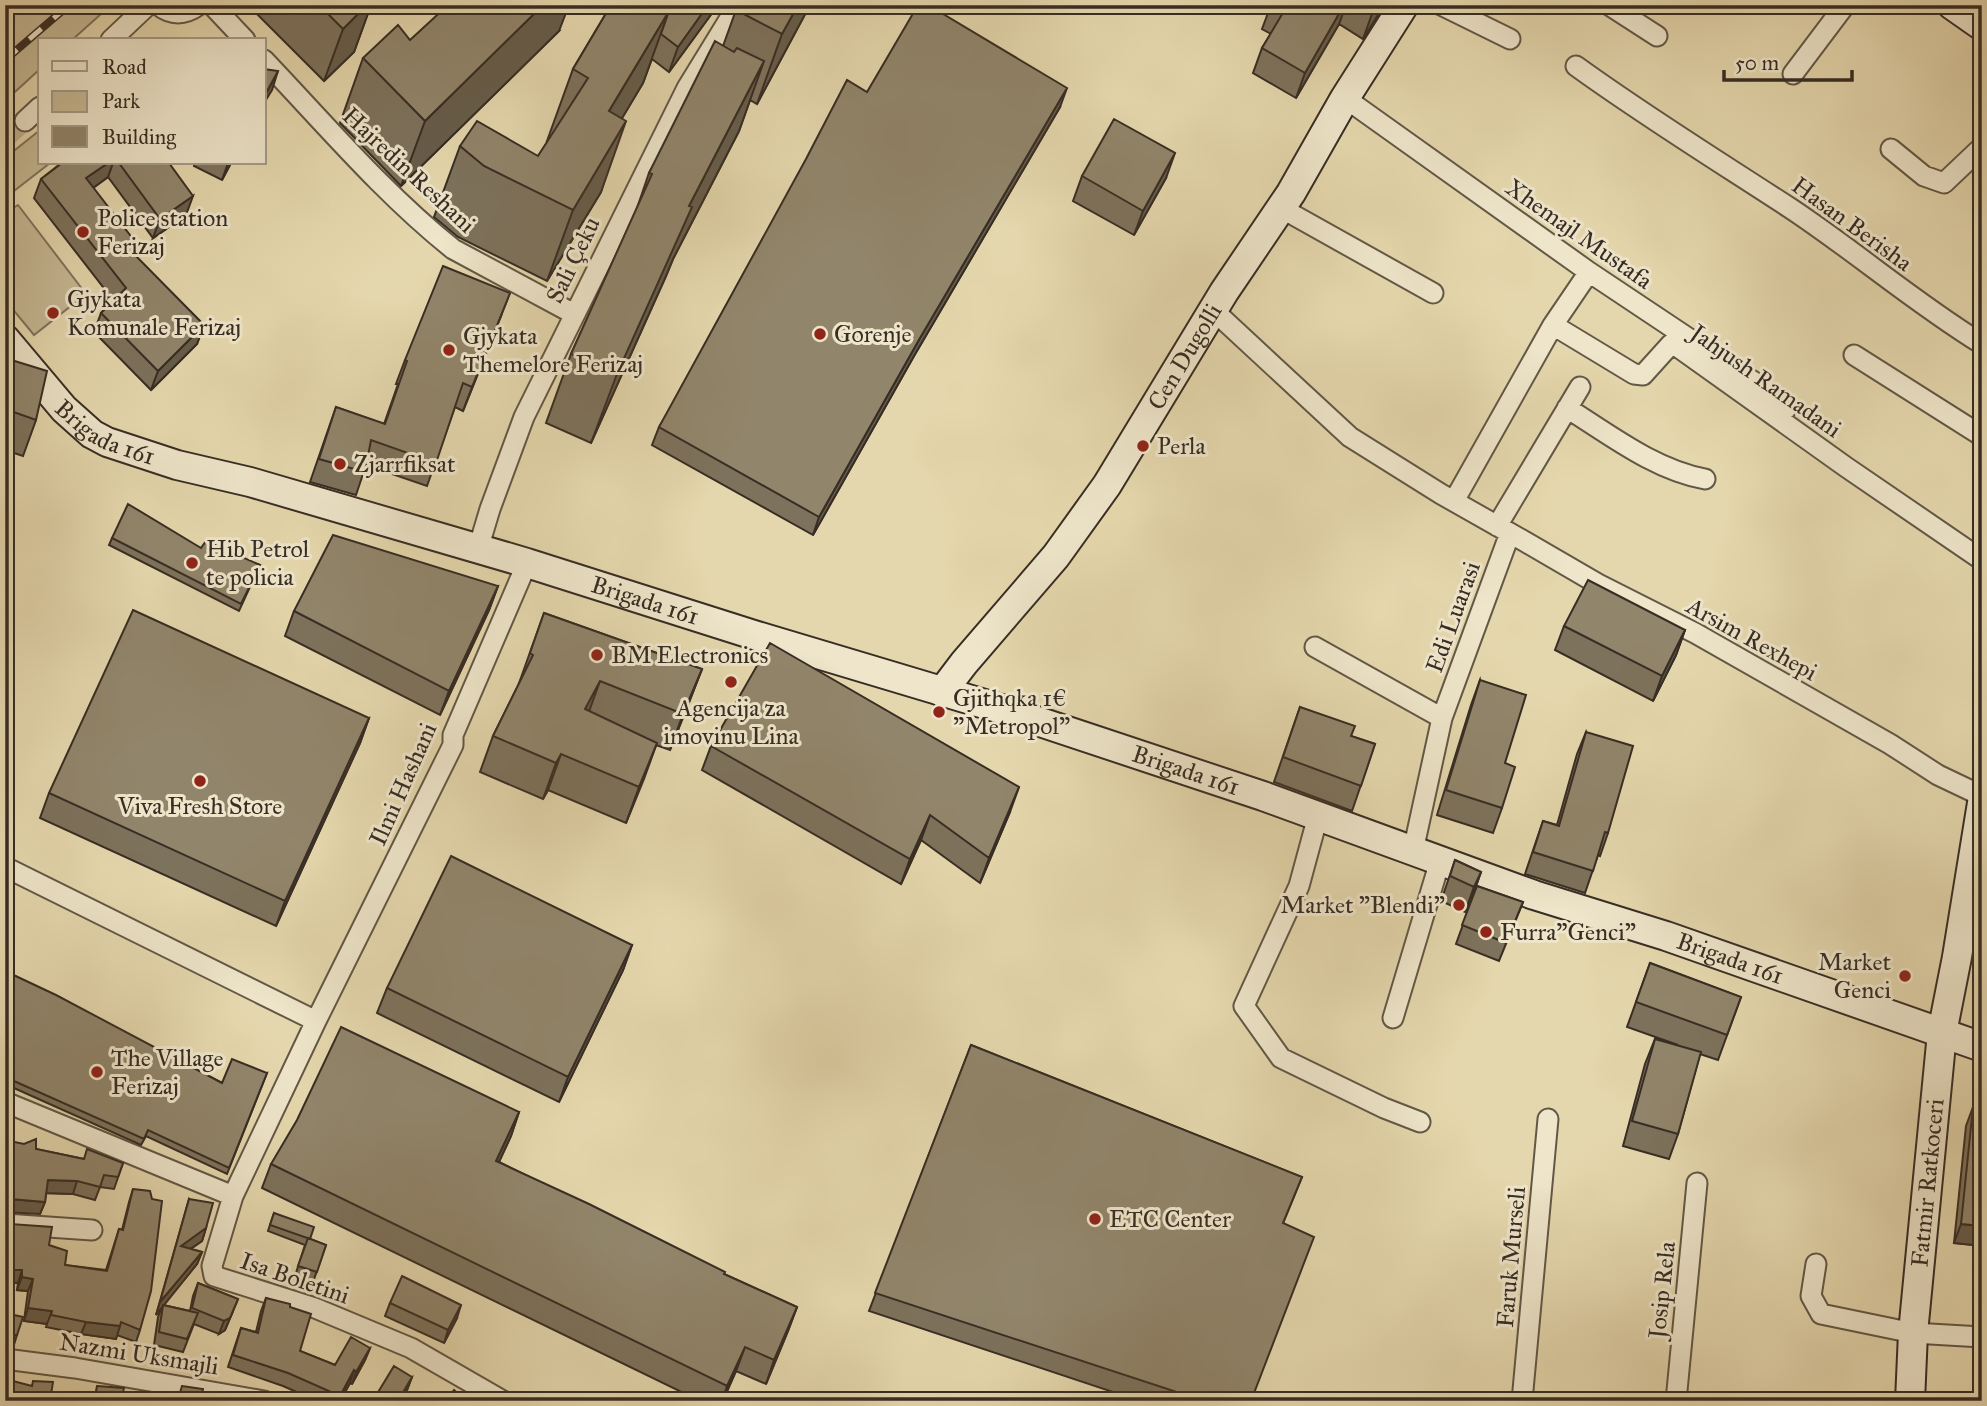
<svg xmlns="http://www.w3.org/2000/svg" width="1987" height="1406" viewBox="0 0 1987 1406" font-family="'IM FELL Great Primer',serif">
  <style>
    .green { fill: #c7ba96; stroke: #7f745d; stroke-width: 2 }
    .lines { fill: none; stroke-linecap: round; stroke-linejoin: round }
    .street-tunnel { stroke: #c2b592; stroke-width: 19; stroke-dasharray: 19 10; stroke-linecap: butt }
    .street-casing { stroke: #625846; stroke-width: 23 }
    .secondary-casing { stroke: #372d24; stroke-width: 32 }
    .street { stroke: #eee5ca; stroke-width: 19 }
    .secondary { stroke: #eee5ca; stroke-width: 28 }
    .rail-casing { stroke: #372d24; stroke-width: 8 }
    .rail { stroke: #eee5ca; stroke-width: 5; stroke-dasharray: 16; stroke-linecap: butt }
    .wall { fill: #7d725c; stroke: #372d24; stroke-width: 2 }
    .shaded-wall { fill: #665d4b; stroke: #372d24; stroke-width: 2 }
    .building { fill: #91856b; stroke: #372d24; stroke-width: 2 }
    .poi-dot { fill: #8f2418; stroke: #eee5ca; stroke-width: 2.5 }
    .labels { text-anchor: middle; stroke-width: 6; stroke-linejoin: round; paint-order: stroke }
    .street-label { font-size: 24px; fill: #372d24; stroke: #eee5ca }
    .poi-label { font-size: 24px; fill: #372d24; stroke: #eee5ca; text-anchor: start }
  </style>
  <rect width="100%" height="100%" fill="#e5d7ad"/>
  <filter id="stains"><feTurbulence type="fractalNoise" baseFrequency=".00286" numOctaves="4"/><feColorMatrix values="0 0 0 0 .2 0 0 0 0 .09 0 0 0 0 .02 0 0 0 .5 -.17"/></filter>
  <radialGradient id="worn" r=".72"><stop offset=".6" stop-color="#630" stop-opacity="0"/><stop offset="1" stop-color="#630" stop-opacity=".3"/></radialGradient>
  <path class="green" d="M17,5h94l-39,35h-32v29l-35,32v-90z
    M40,130v33h10l-45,35v-40z
    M18,205l68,89 -52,41 -29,-35v-87z"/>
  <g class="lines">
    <path class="street-tunnel" d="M5,139l20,-18"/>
    <g class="street-casing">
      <path id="street" d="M158,5c14,11 27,10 41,0
        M212,5l33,35
        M1441,5l69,34
        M1609,5l48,31
        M111,40l37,-35
        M264,60c61,64 120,134 189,189l121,65
        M1576,66c69,50 142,95 214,142 65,43 125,95 192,136
        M1793,74l52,-69
        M1345,98l244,174 171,114 26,23
        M25,121l15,-14
        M1891,149l33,27 20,7 38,-36
        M1281,208l152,85
        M1213,310l137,127 91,57 83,47 74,43 97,49 195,111 48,31 44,21
        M1553,325l36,-53
        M1854,355l128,81
        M1567,408c43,27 88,62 138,71
        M1454,501l99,-176 81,49 9,1 28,-31 4,1 171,122 136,93
        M1497,526l83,-139
        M478,549l12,-40 34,-92 163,-329 51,-83
        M1315,647l127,71 -29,133
        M1442,718l68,-185
        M1318,816l-19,70 -55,120 37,52 103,50 36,14
        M5,867l311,154
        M1393,1018l47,-157
        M5,1102l228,94 -21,70 2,10 101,32 96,40 92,53
        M233,1196l83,-175 137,-276v-10l74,-172
        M5,1224l87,6
        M1816,1264l-5,32 10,18 92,19 69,4
        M5,1359l70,9 189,33
        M1522,1401l26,-282
        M1676,1401l21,-218"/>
    </g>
    <g class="secondary-casing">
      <g id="secondary">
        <path d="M1952,5l30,21"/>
        <path id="s1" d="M5,339l59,70 28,25 15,8 70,23 73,17 277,81 227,72 244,73 265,88 271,99 132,41 316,111"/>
        <path id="s2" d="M942,692l22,-29 92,-107 51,-71 117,-193 67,-99 54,-95 59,-93"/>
        <path id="s3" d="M1910,1401l3,-68 29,-300 15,-76 25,-154"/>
      </g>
    </g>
    <use href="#street" class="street"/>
    <use href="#secondary" class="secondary"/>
    <g class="rail-casing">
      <path id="rail" d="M5,60l64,-55"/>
    </g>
    <use href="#rail" class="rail"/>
  </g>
  <path class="wall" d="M248,5h123l-17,47 -30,29z
    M611,5h107l-49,67 -17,-13 -9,24 -21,35 -21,74 -54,89 -89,-44 -24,-20 26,-71 78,10 10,-15h-1l26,-72z
    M810,5l-53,99 -7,-4 -11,31 -66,128 -7,17 -75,167 -45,-20 25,-69 65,-143 13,-38 74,-127 13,-36z
    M1271,5h113l-21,34 -24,-15 -43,74 -43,-25 9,-25 9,-14 -9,-5z
    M559,31l-158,155 -61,-63 23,-65 47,-18z
    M867,92l193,15 -146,249 -101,179 -161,-90 7,-18z
    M60,163h109l17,52 -33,23 -45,-61 -15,11 43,69 68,68 -7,19 -46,46 -57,-58 7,-19 12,-13 -79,-102 7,-19 19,-15z
    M195,163h36l-9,17 -28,-14z
    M1082,176l84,2 -32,57 -61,-34z
    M501,316l-38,95 -8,-4 -28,79 -61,-21 -10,30 -46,-13 26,-75 48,17 14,-40h-2l9,-24z
    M5,358l31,62 -13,36 -18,-6z
    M112,538l89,10 59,17 -21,46 -130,-66z
    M498,586l-9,24 -49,105 -155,-79 9,-25z
    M544,613l158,56 -14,36 -18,45 -14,-5 -30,78 -78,-33 -5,9 -63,-27 13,-36 25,-50z
    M1564,626l121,4 -9,25 -23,46 -98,-51z
    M1480,680l22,128 -9,25 -56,-18 34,-110z
    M1300,707l51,29 24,8 -23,67 -78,-29z
    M369,718l-9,25 -84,183 -236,-108 9,-25z
    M1586,732l22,101 -8,23 -2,-1 -13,38 -60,-19 18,-53 14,4 20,-71z
    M711,746l299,66 -30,71 -59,-43 -20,44 -199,-114z
    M1455,860l26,12 -9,25 -7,15 -24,-11z
    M1477,886l46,16 -24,59 -43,-17z
    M632,945l-9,25 -64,132 -182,-89 10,-25z
    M1650,963l91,34 -23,63 -18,-6 -22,80 -9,25 -46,-13 22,-82 10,-25 23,6 -51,-18z
    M5,971l217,112 45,-10 -40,101 -81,-38 -5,9 -136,-61z
    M971,1045l331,132 -19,46 -32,178h-111l-271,-90z
    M1973,1107l9,1v138l-28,-3 12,-117z
    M519,1112l-8,24 -12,26 225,112 73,33 -9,24 -22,53 -30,-13 -13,30h-23l-438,-213 9,-24z
    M36,1149l48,10 39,4 -9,26 -14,-2 -5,13 -22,-6 -27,-1 -1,9 -5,12z
    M133,1189l7,141 -4,12 -19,-7 -1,4 -35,-5 -35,-7 1,-3 -23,-3 4,-30 -11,-1 1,-7 -13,-1v-39l6,-19 38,21 16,20 41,5 13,-41 3,1 7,-28z
    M189,1199l17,29 -4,13 -11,8 11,3 -5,12 -34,41 27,6 3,-15 5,-13 40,16 -13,31 -6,4 -25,-10 -11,28 -29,-7 4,-28 4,-10 -6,8z
    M274,1213l36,26 16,6 -14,40 -18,-6 11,-34 -37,-14z
    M266,1298l24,9 10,44 35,14 35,-17 -5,12 -13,24 -2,-1 -10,18h-23l-34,-15 -55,-19 13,-39 15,4 5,-21z
    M390,1303l67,15 -13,25 -59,-27z
    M412,1377l-5,13 -6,11h-27l3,-7z"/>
  <path class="shaded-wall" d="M367,5h4l-17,47 -30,29 19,-52z
    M543,5h26l-10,26 -158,155 24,-65z
    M708,5h10l-49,67 9,-25z
    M798,5h12l-53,99 25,-70z
    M1344,5h2l-7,19 -43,74 9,-25z
    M1377,5h7l-21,34 9,-25z
    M669,11l-26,72 -59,99 25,-71z
    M764,61l-25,70 -66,128 -7,17 -75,167 26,-69 72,-168z
    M278,71l-6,19 -8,13v-6z
    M1067,88l-7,19 -146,249 -101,179 6,-18 101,-179z
    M626,121l-25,71 -54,89 26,-71z
    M1175,153l-9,25 -32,57 9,-24z
    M108,163h5l-5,14 -29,21 7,-20z
    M228,163h3l-9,17z
    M193,196l-7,19 -33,23 7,-19z
    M140,248l-7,19v-14z
    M510,293l-9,23 -38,95 9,-24z
    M204,325l-7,19 -46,46 7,-19z
    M498,586l-9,24 -49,105 9,-24z
    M1685,630l-9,25 -23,46 9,-25z
    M702,669l-14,36 -18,45 13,-36z
    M600,681l-13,36 -2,-8z
    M369,718l-9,25 -84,183 9,-25z
    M657,743l-13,36 -18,44 13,-36z
    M561,754l-13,36 -5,9 13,-36z
    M1019,787l-9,25 -30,71 9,-25z
    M930,815l-9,25 -20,44 9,-25z
    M1481,872l-9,25 -7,15 9,-25z
    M632,945l-9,25 -64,132 9,-25z
    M519,1112l-8,24 -23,49 8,-24z
    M48,1180l29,1 -4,13 -30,-1z
    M10,1199l35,3 -5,12 -35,-2v-12z
    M1961,1224l21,2v20l-28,-3z
    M206,1228l-4,13 -26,17 5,-12z
    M202,1252l-5,12 -41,51 4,-13z
    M5,1270h17l-4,13 -13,-1z
    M22,1277l11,2 -5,12 -11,-1z
    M461,1305l-4,13 -13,25 4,-13z
    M797,1307l-9,24 -22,53 8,-24z
    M28,1308l24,3 -5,13 -23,-3z
    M233,1311l-8,19 -6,4 5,-13z
    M86,1322l34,4 -4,13 -35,-5z
    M6,1335h11l-4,13h-8z
    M745,1347l-9,24 -14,30 5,-15z
    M370,1348l-5,12 -13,24 4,-12z
    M354,1370l-4,13 -10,18h-2z
    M412,1377l-5,13 -6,11h-3z"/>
  <path class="building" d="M319,5h48l-24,24z
    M448,5h95l-118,116 -62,-63 35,-33 12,15z
    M611,5h48l10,6 -60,100 17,10 -53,89 -89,-44 -24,-20 17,-25 61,35 50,-78 -15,-9z
    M659,5h49l-30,42 -17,-13 8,-23z
    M739,5h59l-16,29 -46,-24z
    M918,5h10l139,83 -147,250 -101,179 -160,-90 147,-268 41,-79 20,12z
    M1273,5h71l-39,68 -43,-25 22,-37z
    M1358,5h19l-5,9z
    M715,41l19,11 3,-4 27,13 -75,145 3,1 -75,167 -46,-20 81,-180 -3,-1z
    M264,69l14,2 -14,26z
    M1114,119l61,34 -32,58 -61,-35z
    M62,163h46l-22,15 54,70 -7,5 71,72 -46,46 -57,-58 25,-25 -85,-109z
    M119,163h50l24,33 -33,23z
    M443,266l67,27 -38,94 -9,-4 -27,80 -65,-23 -6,32 -46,-13 17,-52 49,17 22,-63 -2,-1z
    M5,358l42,13 -11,49 -31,-11z
    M128,504l73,44 5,-7 54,24 -19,39 -129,-66z
    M333,535l165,51 -49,105 -155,-80z
    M1588,580l97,50 -23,46 -98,-50z
    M133,610l236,108 -84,183 -236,-108z
    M544,613l158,56 -19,45 -83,-33 -15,28 72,34 -18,44 -78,-33 -5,9 -63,-27 40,-81 -3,-2z
    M770,643l249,144 -30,71 -59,-43 -20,44 -199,-113z
    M1480,680l46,15 -21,68 10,4 -13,41 -56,-18z
    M1300,707l55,19 -4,10 24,8 -14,42 -78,-29z
    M1586,732l47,14 -25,87 -3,-1 -12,39 -60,-19 10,-31 16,5z
    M5,733l6,2 -6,14z
    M451,856l181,89 -64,132 -181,-89z
    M1455,860l26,12 -7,15 -24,-11z
    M1477,886l46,16 -17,41 -44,-18z
    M1650,963l91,34 -14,38 -91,-33z
    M5,971l51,24 166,88 10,-24 35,14 -38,95 -81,-38 -4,9 -139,-62z
    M341,1027l178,85 -23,49 93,43 136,68 -1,2 73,33 -23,53 -29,-13 -18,39 -456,-222 26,-44z
    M1655,1039l46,13 -23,82 -46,-13z
    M971,1045l331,132 -19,46 31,14 -63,164h-47l-329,-108z
    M1973,1107l9,1v118l-21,-2z
    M36,1139v10l48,10 3,-10 36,14 -5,14 -14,-2 -4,12 -23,-6 -29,-1 -3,22 -35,-3 -5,1v-60l19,4z
    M133,1189l17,2 2,8 10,2 -11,90 -11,39 -19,-8 -1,4 -34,-4 -35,-7 1,-4 -24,-3 5,-29 -11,-2v-7h-17v-24l1,-5 5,1v-18l41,3 -3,18 18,6 -2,14 42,6 12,-42 4,1z
    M189,1199l24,4 -7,25 -25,18 21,6 -42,50z
    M274,1213l40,14 -4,12 -40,-14z
    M308,1238l18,7 -9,27 -19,-6z
    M402,1276l59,29 -13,25 -58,-27z
    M198,1283l40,16 -8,19 -6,3 -32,-13z
    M266,1298l24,6v3l21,7 -11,37 35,14 16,-28 19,11 -14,24 -2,-2 -14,26 -52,-23 -55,-18 8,-27 17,5z
    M163,1305l35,8 -11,26 -28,-7z
    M5,1313l18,4 -6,18h-12z
    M394,1366l18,11 -14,24h-10l-11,-7z
    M5,1379l27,7 1,-5 20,1 -3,19h-45z
    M97,1386l27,2 -3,13h-27z
    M182,1386l21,3 -1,5 34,7h-87l1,-9 29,4z
    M454,1390l12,11h-20z"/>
  <g class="poi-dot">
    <circle cx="83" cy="232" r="7"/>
    <circle cx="53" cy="313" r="7"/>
    <circle cx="820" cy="334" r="7"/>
    <circle cx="449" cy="350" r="7"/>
    <circle cx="1143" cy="446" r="7"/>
    <circle cx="340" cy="464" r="7"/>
    <circle cx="192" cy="563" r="7"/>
    <circle cx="597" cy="655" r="7"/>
    <circle cx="731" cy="682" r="7"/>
    <circle cx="939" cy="712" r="7"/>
    <circle cx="200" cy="781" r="7"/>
    <circle cx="1459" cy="905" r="7"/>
    <circle cx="1486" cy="932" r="7"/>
    <circle cx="1905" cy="976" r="7"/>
    <circle cx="97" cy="1072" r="7"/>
    <circle cx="1095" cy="1219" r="7"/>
  </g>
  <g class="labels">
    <g class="street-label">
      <text transform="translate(409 170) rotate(43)" y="8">Hajredin Reshani</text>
      <text transform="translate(1852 224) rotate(36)" y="8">Hasan Berisha</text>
      <text transform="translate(1579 234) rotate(35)" y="8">Xhemajl Mustafa</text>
      <text transform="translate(573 260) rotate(-64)" y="8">Sali Çeku</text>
      <text dy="8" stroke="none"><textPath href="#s2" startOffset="415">Cen Dugolli</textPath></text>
      <text transform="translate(1766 381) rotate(35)" y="8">Jahjush Ramadani</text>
      <text dy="8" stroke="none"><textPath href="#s1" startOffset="140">Brigada 161</textPath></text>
      <text dy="8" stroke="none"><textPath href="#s1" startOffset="707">Brigada 161</textPath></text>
      <text transform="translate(1453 617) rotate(-70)" y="8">Edi Luarasi</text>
      <text transform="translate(1752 639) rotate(29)" y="8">Arsim Rexhepi</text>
      <text dy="8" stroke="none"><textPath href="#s1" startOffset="1274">Brigada 161</textPath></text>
      <text transform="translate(403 784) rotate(-66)" y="8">Ilmi Hashani</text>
      <text dy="8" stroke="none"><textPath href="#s1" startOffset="1850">Brigada 161</textPath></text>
      <text dy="8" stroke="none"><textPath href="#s3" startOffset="219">Fatmir Ratkoceri</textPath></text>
      <text transform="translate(1511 1257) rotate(-85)" y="8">Faruk Murseli</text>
      <text transform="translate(295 1278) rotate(19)" y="8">Isa Boletini</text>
      <text transform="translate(1662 1290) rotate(-84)" y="8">Josip Rela</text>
      <text transform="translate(139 1354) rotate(9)" y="8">Nazmi Uksmajli</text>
    </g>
    <g class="poi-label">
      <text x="97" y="226">Police station<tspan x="97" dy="28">Ferizaj</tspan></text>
      <text x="67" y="307">Gjykata<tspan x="67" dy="28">Komunale Ferizaj</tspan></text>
      <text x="834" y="342">Gorenje</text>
      <text x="463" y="344">Gjykata<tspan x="463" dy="28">Themelore Ferizaj</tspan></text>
      <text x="1157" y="454">Perla</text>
      <text x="354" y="472">Zjarrfiksat</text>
      <text x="206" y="557">Hib Petrol<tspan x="206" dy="28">te policia</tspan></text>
      <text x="611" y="663">BM Electronics</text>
      <text x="953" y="706">Gjithqka 1€<tspan x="953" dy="28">"Metropol"</tspan></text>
      <text x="731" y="716" text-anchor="middle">Agencija za<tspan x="731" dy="28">imovinu Lina</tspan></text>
      <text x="200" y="814" text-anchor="middle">Viva Fresh Store</text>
      <text x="1445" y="913" text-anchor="end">Market "Blendi"</text>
      <text x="1500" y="940">Furra"Genci"</text>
      <text x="1891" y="970" text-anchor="end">Market<tspan x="1891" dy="28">Genci</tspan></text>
      <text x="111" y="1066">The Village<tspan x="111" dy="28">Ferizaj</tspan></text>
      <text x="1109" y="1227">ETC Center</text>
    </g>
  </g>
  <rect width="1987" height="1406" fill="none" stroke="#e5d7ad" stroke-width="28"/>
  <rect x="7" y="7" width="1973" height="1392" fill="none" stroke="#372d24" stroke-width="3.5"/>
  <rect x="14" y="14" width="1959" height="1378" fill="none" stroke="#372d24" stroke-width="2"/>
  <rect x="38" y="38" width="228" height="126" fill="#eee5ca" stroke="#a59b88" stroke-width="2"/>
  <rect x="52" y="61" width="35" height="10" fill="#eee5ca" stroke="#a59b88" stroke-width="2"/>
  <text x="102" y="74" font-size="21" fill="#372d24">Road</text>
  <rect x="52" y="91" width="35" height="21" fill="#c7ba96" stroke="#a59b88" stroke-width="2"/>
  <text x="102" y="108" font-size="21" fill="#372d24">Park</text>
  <rect x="52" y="126" width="35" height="21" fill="#91856b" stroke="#a59b88" stroke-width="2"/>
  <text x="102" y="144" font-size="21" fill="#372d24">Building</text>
  <path d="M1724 70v10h128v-10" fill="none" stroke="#372d24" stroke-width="3.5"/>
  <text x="1735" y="70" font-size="21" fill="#372d24" stroke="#eee5ca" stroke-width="5" paint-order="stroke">50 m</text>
  <rect width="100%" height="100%" filter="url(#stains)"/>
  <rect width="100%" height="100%" fill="url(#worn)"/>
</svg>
